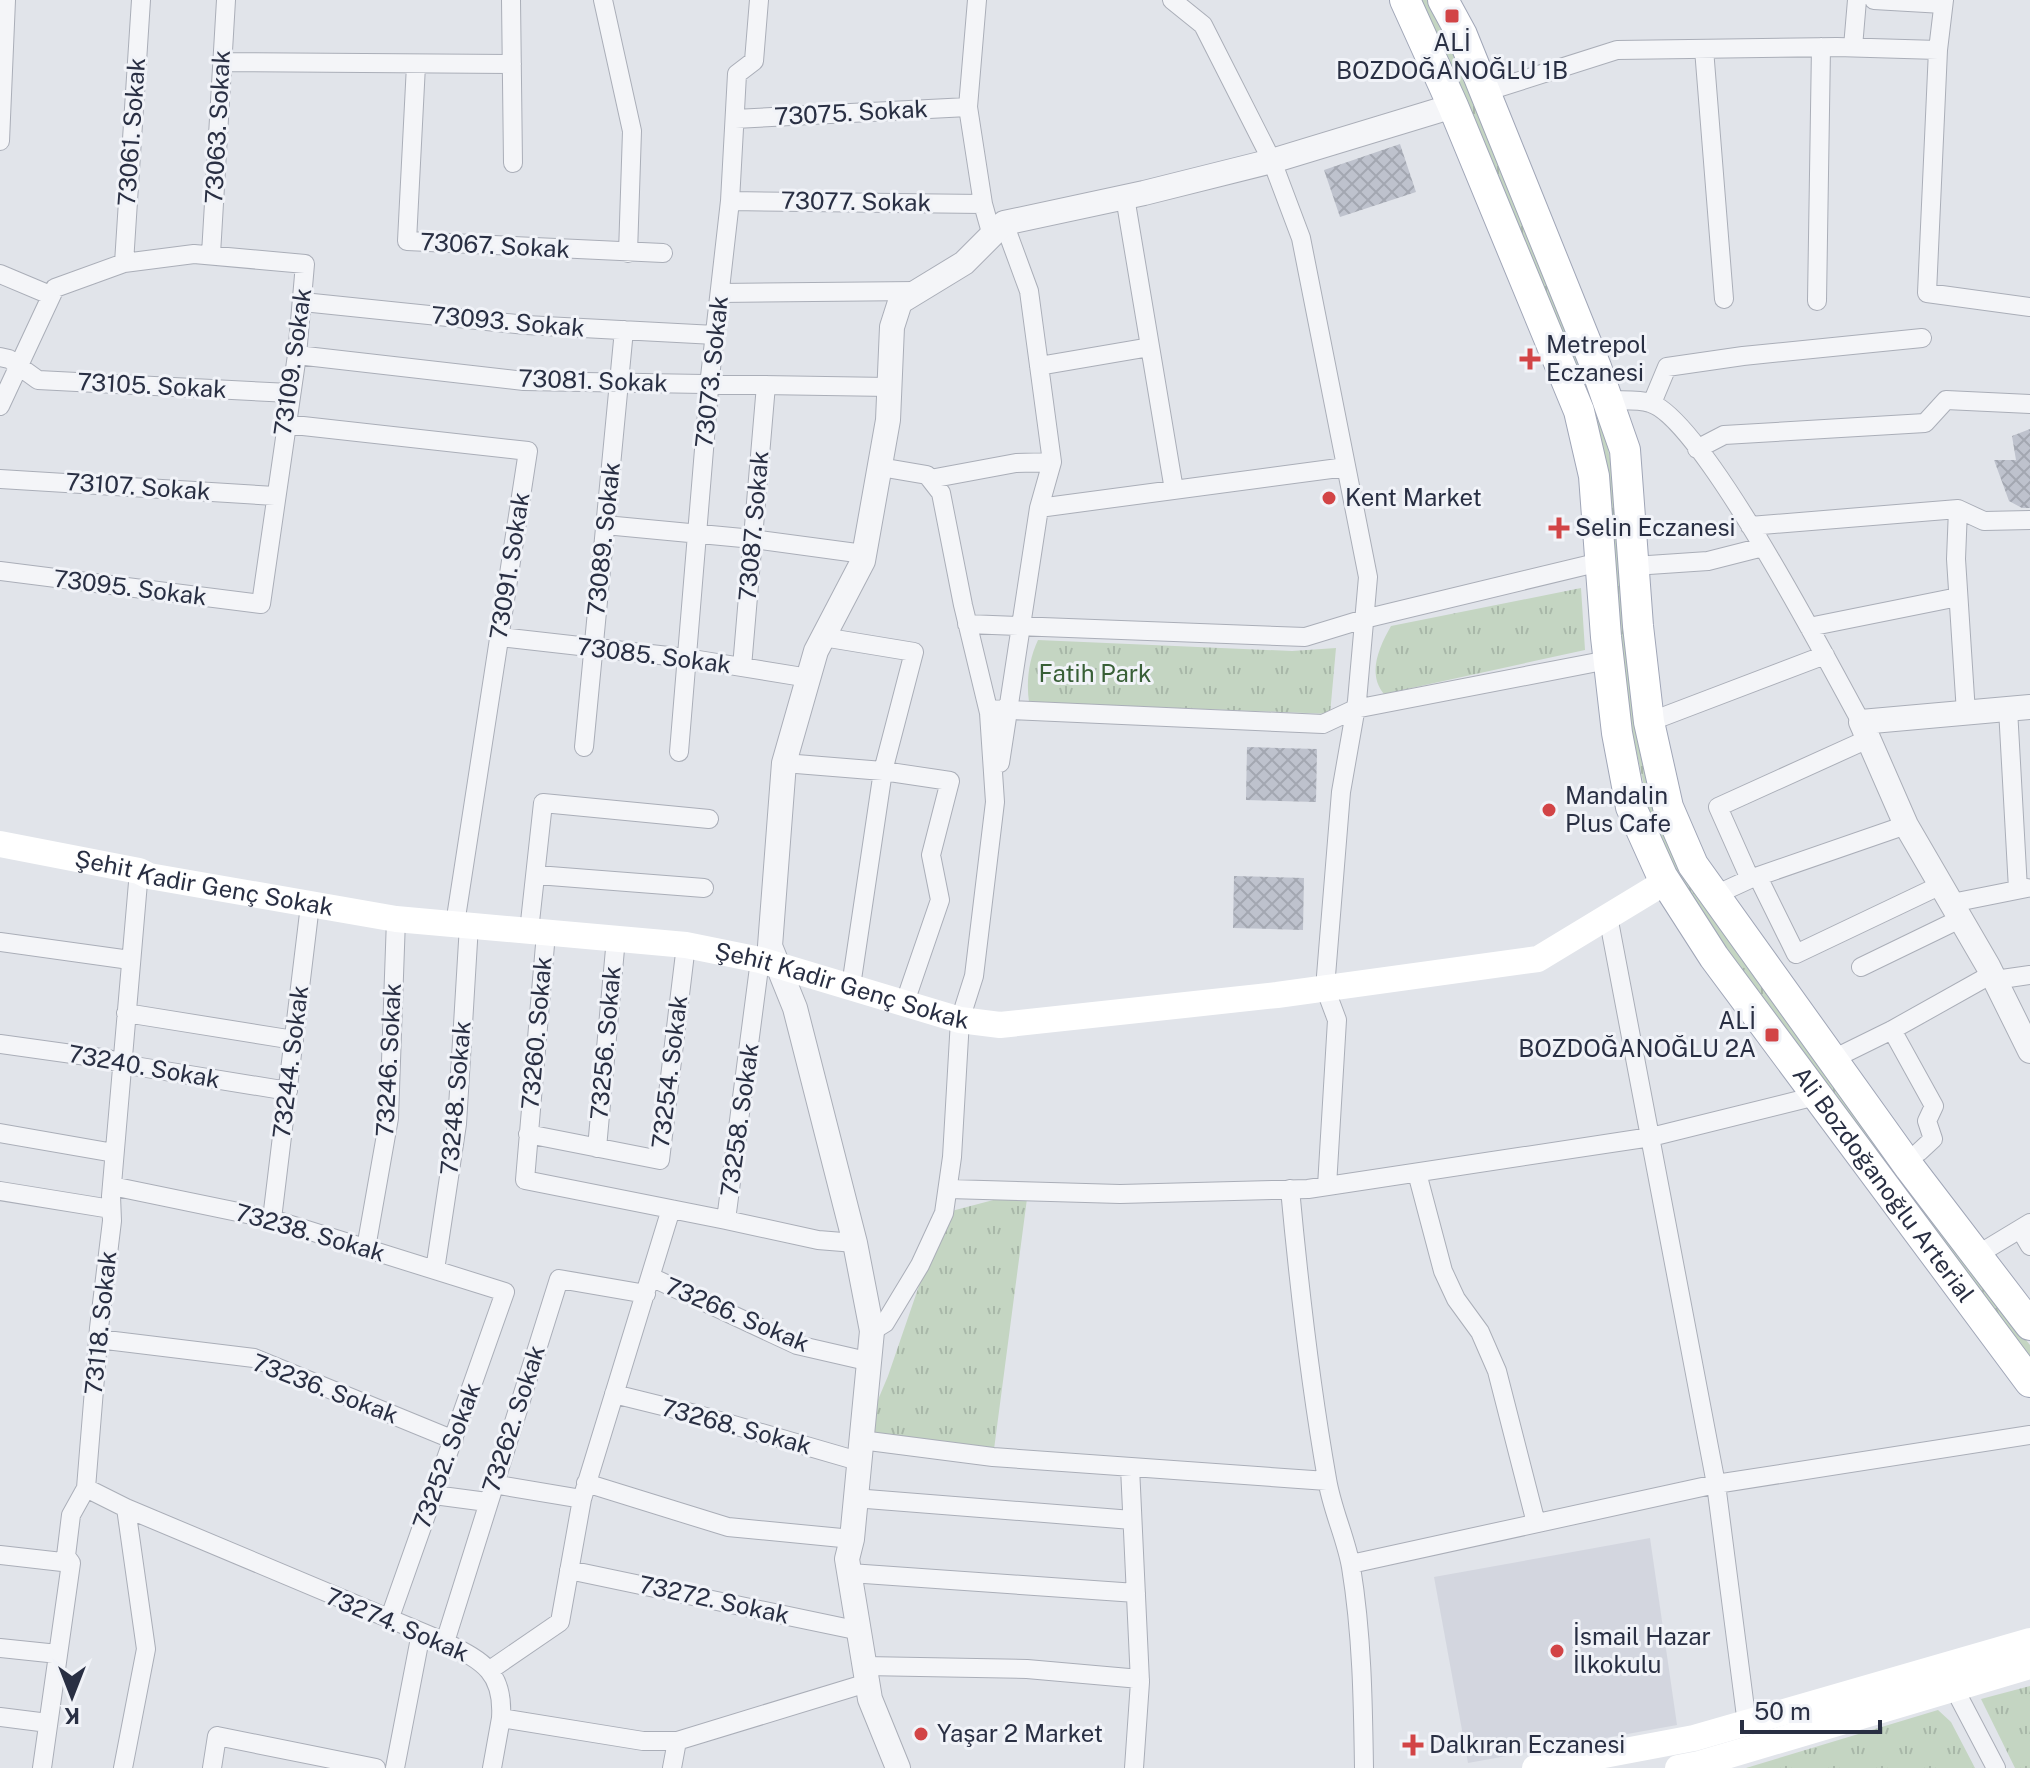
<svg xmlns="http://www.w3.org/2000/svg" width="2030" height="1768" viewBox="0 0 2030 1768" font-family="'Public Sans',sans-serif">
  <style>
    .built { fill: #d3d6df }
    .grass { fill: url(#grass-tufts) }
    .building { fill: url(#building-cross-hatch) }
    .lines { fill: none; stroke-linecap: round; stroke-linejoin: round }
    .minor-casing { stroke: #aaaeb8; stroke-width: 20 }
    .tertiary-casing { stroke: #aaaeb8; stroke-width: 26 }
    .primary-casing { stroke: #a0a6b7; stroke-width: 32 }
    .minor { stroke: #f4f5f8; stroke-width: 18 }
    .tertiary { stroke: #f4f5f8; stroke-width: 24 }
    .secondary { stroke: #fff; stroke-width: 26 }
    .primary { stroke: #fff; stroke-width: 30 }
    .poi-dot { fill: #d24446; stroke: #f1f3f8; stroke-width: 3 }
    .labels { text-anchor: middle; stroke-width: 6; stroke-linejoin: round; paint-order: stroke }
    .poi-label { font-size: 24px; fill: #292f43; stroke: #f1f3f8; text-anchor: start }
    .street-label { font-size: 24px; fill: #292f43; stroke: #f1f3f8 }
    .park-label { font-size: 24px; fill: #385f36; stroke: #f1f3f8 }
  </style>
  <defs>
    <pattern id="grass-tufts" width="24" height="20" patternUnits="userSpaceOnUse" patternTransform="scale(2)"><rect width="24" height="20" fill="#c4d5c2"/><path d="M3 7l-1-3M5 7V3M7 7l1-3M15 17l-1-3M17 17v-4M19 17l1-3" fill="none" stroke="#a8b7a8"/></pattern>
    <pattern id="building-cross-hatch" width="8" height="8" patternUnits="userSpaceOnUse" patternTransform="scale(2)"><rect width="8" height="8" fill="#bec2cd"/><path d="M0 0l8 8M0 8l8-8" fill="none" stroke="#a3a7b1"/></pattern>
  </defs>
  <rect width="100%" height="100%" fill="#e1e4ea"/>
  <path class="built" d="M1650,1538l27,187 -209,38 -34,-186z"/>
  <path class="grass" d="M1420,0h7l22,40 153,379 12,60 62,380 28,48 254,347 72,91v17l-334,-450 -32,-49 -13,-46 -23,-103 -9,-78 -11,-157 -128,-342 -38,-94z
    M1581,588l4,62 -201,44c-17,-20 -5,-47 7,-68z
    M1038,640l254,11 44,-3 -6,66 -301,-12c-3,-21 0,-43 9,-62z
    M1028,1191l-35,266 -132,-17 27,-64 56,-163z
    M2030,1686v82h-15l-34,-69z
    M1938,1710l13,12 24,46h-229z"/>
  <path class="building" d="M1400,144l16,48 -76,25 -16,-47z
    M2030,429v79h-8l-13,-7 -15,-41h22l-4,-24z
    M1247,747l70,2 -1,53 -70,-2z
    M1234,876l70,2 -1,52 -70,-2z"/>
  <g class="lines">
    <g class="minor-casing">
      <path id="minor" d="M511,0l2,163
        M603,0l29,131 -4,122
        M977,0l-9,107 15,97 9,32
        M1172,0l31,25 69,136 29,77 67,339 -11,124 -16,91 -16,196 12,32 -10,166
        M1874,0l69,4
        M1944,0l-6,50 -11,243 103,14
        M1853,47l4,-47
        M1704,49l20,250
        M222,62l290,2
        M416,65l-9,176 256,12
        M1485,92l132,-42 220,-3 101,3
        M735,119l233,-12
        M0,141l6,-141
        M1125,197l49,293
        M730,201l253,3
        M1004,223l25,68 23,171
        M211,254l15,-254
        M124,263l17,-263
        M0,274l50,21
        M720,293l197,-2
        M1817,301l4,-254
        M303,302l223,23 189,10
        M297,355l227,26 365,6
        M0,357l9,2 29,21 252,13
        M1039,366l111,-19
        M1608,400c13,1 30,-1 42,3 52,15 180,263 211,319
        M1652,403l15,-36 76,-11 179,-18
        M0,406l55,-118 69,-25 70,-9 111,10 -8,91 -36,249 -261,-33
        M285,424l243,27 -73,473
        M1697,449l27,-14 201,-12 21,-23 84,4
        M0,479l275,17
        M930,479l86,-16 36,-1 -13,46 -39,255
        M1039,508l307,-41
        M1958,509l-2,50 10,154
        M605,525l148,14 111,15
        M1750,526l208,-17 26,12 46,-1
        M1634,566l74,-5 55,-14
        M967,624l338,13 59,-18 236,-57
        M1809,627l149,-30
        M500,637l186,21 123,20
        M823,637l91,15 -31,119 -32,215
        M742,667l24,-282
        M988,709l335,15 32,-15 253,-49
        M2008,709l10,180
        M1649,722l176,-67
        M584,747l40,-417
        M679,752l31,-375 20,-176 7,-127 17,-13 5,-61
        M784,763l99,8 67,10 -19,74 9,45 -35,102
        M537,875l167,13
        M1758,877l38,77 145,-69
        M1750,879l-32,-72 150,-68
        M1713,896l37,-17 156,-54
        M1952,903l75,-15
        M1608,916l108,568 31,240
        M529,931l14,-128 166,16
        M546,933l-21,247 201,40 34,-260
        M0,942l130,18
        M1861,967l99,-48
        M1995,980l35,-5
        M126,1013l168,27
        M1892,1030l42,76 -7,15 6,18 -14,13
        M0,1044l108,15 14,5 166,27
        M1831,1060l61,-30 100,-56
        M0,1133l114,20
        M528,1134l132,26 26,-215
        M597,1148l19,-210
        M1417,1173l26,98 13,28 24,33 17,39 39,152
        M112,1186l160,33 233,73 -116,328
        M949,1189l171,5 188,-5 343,-52 165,-41
        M1290,1189c9,97 20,194 37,290 5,31 19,59 24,88 11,67 12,134 13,201
        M0,1191l111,18
        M272,1219l38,-314
        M726,1220l92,20 37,3
        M2020,1229l10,17
        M366,1248l23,-130 7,-199
        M1977,1255l53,-32
        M435,1270l22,-146 12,-199
        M651,1277l146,68 74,17
        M872,1331l13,-8 35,-58 24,-52 8,-56 8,-137 14,-44 21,-174 -6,-89 -26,-108 -22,-112 -14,-18 -47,-8
        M98,1339l156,19 200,82
        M614,1394l85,21 159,46
        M861,1440l132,17 334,24
        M1130,1467l10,215 -6,86
        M586,1483l142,44 124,12
        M493,1484l89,15
        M86,1488l40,20 319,134c37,19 59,29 56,76l142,23h34l190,-58
        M434,1495l53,7
        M854,1498l278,22
        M0,1555l71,8
        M1351,1564l365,-80 314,-49
        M569,1570l291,61
        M850,1573l286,20
        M445,1642l114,-363 87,15
        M0,1648l58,6
        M864,1666l163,3 113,10
        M490,1670l70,-48 22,-123 89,-290
        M1954,1688l42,80
        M0,1717l48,6
        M42,1768l29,-205 -5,-7 5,-41 15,-27 13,-160 13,-107 -1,-25 28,-325
        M123,1768l23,-119 -20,-141
        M212,1768l5,-32 159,32
        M395,1768l26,-135
        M492,1768l9,-50
        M672,1768l5,-27"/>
    </g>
    <g class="tertiary-casing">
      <path id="tertiary" d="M2030,707l-169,15 45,103 82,141 42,85
        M898,1768l-28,-69 -23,-140 5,-20 20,-208 -17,-88 -60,-235 -25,-62 14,-183 32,-112 47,-90 25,-141 4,-93 8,-25 64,-39 40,-40 140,-30 128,-32 181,-55"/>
    </g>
    <g class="primary-casing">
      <g id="primary">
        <path id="s2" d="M1405,0l48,106 126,305 15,65 12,161 11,96 14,74 31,69 52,81 316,425"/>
        <path d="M1443,0l19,35 134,332 29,83 13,176 11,96 19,85 25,58 217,303 120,157"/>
      </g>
    </g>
    <use href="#minor" class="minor"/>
    <use href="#tertiary" class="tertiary"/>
    <g class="secondary">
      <path id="s1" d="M0,844l139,27 10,5 247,43 290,26 74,15 200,60 40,5 277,-30 261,-36 127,-77"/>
      <path d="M1535,1768l159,-30 336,-97"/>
      <path d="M1678,1768l21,-4 331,-98"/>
    </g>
    <use href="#primary" class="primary"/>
  </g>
  <g class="poi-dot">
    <rect x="1444" y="8" width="16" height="16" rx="4"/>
    <path d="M1526 347h8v8h8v8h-8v8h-8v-8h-8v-8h8z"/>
    <circle cx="1329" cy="498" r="8"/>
    <path d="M1555 516h8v8h8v8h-8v8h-8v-8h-8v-8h8z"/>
    <circle cx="1549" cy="810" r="8"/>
    <rect x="1764" y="1027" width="16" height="16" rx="4"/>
    <circle cx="1557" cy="1651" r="8"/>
    <circle cx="921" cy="1734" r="8"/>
    <path d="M1409 1733h8v8h8v8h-8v8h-8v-8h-8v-8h8z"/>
  </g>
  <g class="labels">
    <g class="poi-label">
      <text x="1452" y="51" text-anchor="middle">ALİ<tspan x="1452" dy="28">BOZDOĞANOĞLU 1B</tspan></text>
      <text x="1546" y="353">Metrepol<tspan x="1546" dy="28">Eczanesi</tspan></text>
      <text x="1345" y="506">Kent Market</text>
      <text x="1575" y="536">Selin Eczanesi</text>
      <text x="1565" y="804">Mandalin<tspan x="1565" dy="28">Plus Cafe</tspan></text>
      <text x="1756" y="1029" text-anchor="end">ALİ<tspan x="1756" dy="28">BOZDOĞANOĞLU 2A</tspan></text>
      <text x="1573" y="1645">İsmail Hazar<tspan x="1573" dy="28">İlkokulu</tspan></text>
      <text x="937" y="1742">Yaşar 2 Market</text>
      <text x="1429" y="1753">Dalkıran Eczanesi</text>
    </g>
    <g class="street-label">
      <text transform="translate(851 113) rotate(-3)" y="8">73075. Sokak</text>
      <text transform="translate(218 127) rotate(-87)" y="8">73063. Sokak</text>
      <text transform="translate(132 132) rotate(-86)" y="8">73061. Sokak</text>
      <text transform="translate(856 202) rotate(1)" y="8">73077. Sokak</text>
      <text transform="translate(495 246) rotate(3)" y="8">73067. Sokak</text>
      <text transform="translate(508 322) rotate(5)" y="8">73093. Sokak</text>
      <text transform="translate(293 362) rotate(-82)" y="8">73109. Sokak</text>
      <text transform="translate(712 372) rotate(-84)" y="8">73073. Sokak</text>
      <text transform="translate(593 381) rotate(2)" y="8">73081. Sokak</text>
      <text transform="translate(152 386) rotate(3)" y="8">73105. Sokak</text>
      <text transform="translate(138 487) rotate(4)" y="8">73107. Sokak</text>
      <text transform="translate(754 526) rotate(-85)" y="8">73087. Sokak</text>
      <text transform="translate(604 539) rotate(-84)" y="8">73089. Sokak</text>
      <text transform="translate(510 566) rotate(-81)" y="8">73091. Sokak</text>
      <text transform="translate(130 588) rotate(7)" y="8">73095. Sokak</text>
      <text transform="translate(654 656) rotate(7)" y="8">73085. Sokak</text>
      <text dy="8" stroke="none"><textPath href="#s1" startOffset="208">Şehit Kadir Genç Sokak</textPath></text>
      <text dy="8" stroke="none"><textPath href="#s1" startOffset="856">Şehit Kadir Genç Sokak</textPath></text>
      <text transform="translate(537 1033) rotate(-85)" y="8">73260. Sokak</text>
      <text transform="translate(606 1043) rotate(-85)" y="8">73256. Sokak</text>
      <text transform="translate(389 1060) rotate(-87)" y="8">73246. Sokak</text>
      <text transform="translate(291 1062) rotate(-83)" y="8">73244. Sokak</text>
      <text transform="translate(144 1067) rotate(10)" y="8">73240. Sokak</text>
      <text transform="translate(670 1072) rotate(-83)" y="8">73254. Sokak</text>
      <text transform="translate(456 1098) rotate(-85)" y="8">73248. Sokak</text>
      <text transform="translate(740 1120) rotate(-82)" y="8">73258. Sokak</text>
      <text dy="8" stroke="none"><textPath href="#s2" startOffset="1302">Ali Bozdoğanoğlu Arterial</textPath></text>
      <text transform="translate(310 1233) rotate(16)" y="8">73238. Sokak</text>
      <text transform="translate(737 1315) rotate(23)" y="8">73266. Sokak</text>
      <text transform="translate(101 1323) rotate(-84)" y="8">73118. Sokak</text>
      <text transform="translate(325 1389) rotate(21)" y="8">73236. Sokak</text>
      <text transform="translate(514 1419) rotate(-72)" y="8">73262. Sokak</text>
      <text transform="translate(736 1427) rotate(15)" y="8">73268. Sokak</text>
      <text transform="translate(447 1456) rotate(-70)" y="8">73252. Sokak</text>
      <text transform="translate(714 1600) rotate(12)" y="8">73272. Sokak</text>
      <text transform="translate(397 1625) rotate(23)" y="8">73274. Sokak</text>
    </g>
    <g class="park-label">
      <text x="1095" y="682">Fatih Park</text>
    </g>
  </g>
  <g transform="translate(72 1696) rotate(180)" stroke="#f1f3f8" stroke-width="6" paint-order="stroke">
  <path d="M0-6L14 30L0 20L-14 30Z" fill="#292f43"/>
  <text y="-12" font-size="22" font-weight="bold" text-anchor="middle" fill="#292f43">K</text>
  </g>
  <path d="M1742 1720v12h138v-12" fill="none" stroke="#292f43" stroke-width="4"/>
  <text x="1754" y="1720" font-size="24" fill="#292f43" stroke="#f1f3f8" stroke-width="6" paint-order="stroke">50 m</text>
</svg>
